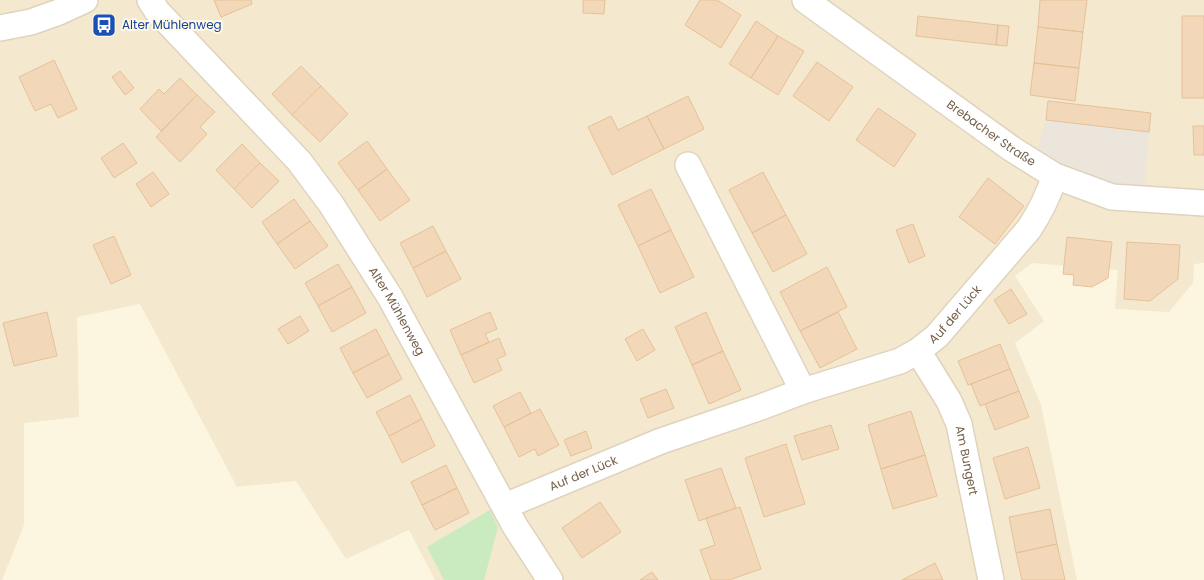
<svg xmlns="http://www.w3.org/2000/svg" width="1204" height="580" viewBox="0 0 1204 580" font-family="Poppins,sans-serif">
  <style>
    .residential { fill: #f4e8cf }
    .industrial { fill: #ebe5dc }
    .green { fill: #caeabf }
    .building { fill: #f2d8b8; stroke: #e5c198 }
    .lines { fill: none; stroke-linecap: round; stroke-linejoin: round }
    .minor-casing { stroke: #e0d3bd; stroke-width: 28 }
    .minor { stroke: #fff; stroke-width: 25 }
    .labels { text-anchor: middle; stroke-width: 4; stroke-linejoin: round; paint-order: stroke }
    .transit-label { font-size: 12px; fill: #164399; stroke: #fff9e7; text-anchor: start }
    .street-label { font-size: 12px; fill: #735e48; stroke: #fff9e7 }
  </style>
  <rect width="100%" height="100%" fill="#fcf6e1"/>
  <path class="residential" d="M0,0h1204v263l-10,1 -1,19 -24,29 -54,-3 3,-39 -86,-7 -17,13 29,45 -29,22 26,62 36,175h-642l-26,-50 -63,29 -50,-78 -59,6 -97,-183 -63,13 2,100 -55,6v102l-22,55h-2z"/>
  <path class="industrial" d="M1048,101l103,12 -8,87 -110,-37 13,-43z"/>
  <path class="green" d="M490,510l8,17 -14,53h-40l-17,-33z"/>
  <path class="building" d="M214,0h37l1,4 -31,13z
    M583,0h22l-1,14 -21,-1z
    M700,0h17l24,15 -20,33 -36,-23z
    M1040,0h47l-4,32 -45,-5z
    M918,16l80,9 -2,20 -80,-9z
    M1182,16h22v82h-22z
    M756,21l22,15 -27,42 -22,-14z
    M998,25l11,1 -2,20 -11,-1z
    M1038,27l45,5 -4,36 -45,-5z
    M778,36l26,15 -26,44 -27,-17z
    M54,60l23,49 -19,9 -7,-14 -16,7 -16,-34z
    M817,62l36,25 -24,34 -36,-25z
    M1034,63l45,5 -4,33 -45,-6z
    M301,66l20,20 -29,29 -20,-21z
    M120,71l14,17 -9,7 -13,-18z
    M180,78l17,17 -36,36 -21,-22 19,-20 5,5z
    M321,86l27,28 -28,28 -28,-27z
    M197,95l18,17 -15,15 7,7 -27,28 -24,-25z
    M688,96l16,33 -40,20 -17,-33z
    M1048,101l103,12 -2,19 -103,-12z
    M878,108l38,26 -22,33 -38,-27z
    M611,116l7,14 29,-14 17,33 -52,26 -24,-48z
    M1193,126h11v29h-10z
    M367,141l20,28 -29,21 -20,-27z
    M123,143l14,20 -23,15 -13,-20z
    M242,144l18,19 -26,26 -18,-19z
    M260,163l19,18 -27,27 -18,-19z
    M387,169l23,31 -30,21 -22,-31z
    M153,172l16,22 -18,13 -15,-23z
    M763,172l23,43 -34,18 -23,-43z
    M988,178l36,28 -29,38 -36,-27z
    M651,189l20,41 -33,16 -20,-41z
    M294,199l16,22 -33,23 -15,-22z
    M786,215l21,39 -34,18 -21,-39z
    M310,221l18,25 -33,23 -18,-25z
    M913,224l12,32 -16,7 -13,-33z
    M433,226l13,25 -33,17 -13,-25z
    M671,230l23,47 -34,16 -22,-47z
    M114,236l17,39 -20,9 -18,-39z
    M1067,237l45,5 -4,36 -16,9 -19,-2 1,-10 -11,-1z
    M1127,242l53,3 -2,34 -28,22 -26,-2z
    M446,251l15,28 -34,18 -14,-29z
    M338,264l14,23 -34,19 -13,-23z
    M827,267l20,40 -47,24 -20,-39z
    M352,287l14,26 -34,19 -14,-26z
    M1011,289l16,25 -18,10 -15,-24z
    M47,312l10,44 -43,10 -11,-43z
    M490,312l7,17 -12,5 4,8 -28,13 -11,-25z
    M706,312l17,39 -31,14 -17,-38z
    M838,312l19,37 -37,19 -20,-37z
    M300,316l9,15 -21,13 -10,-15z
    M376,329l13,25 -36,19 -13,-25z
    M643,329l12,21 -18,11 -12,-22z
    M499,338l7,17 -9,4 5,11 -28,13 -13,-28z
    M1000,344l10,25 -42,16 -10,-24z
    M723,351l18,39 -32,14 -17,-39z
    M389,354l13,25 -35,19 -14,-25z
    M1010,369l9,22 -39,15 -9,-22z
    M666,389l8,19 -26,10 -8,-19z
    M1019,391l10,26 -34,13 -10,-26z
    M520,392l11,21 -27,14 -11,-21z
    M410,395l12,24 -33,17 -13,-24z
    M540,409l19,36 -21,11 -3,-7 -16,8 -15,-30z
    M911,411l14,44 -44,14 -13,-44z
    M422,419l13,27 -33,17 -13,-27z
    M831,425l8,24 -37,11 -8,-24z
    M586,431l6,17 -21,8 -7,-16z
    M786,444l19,60 -41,13 -19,-59z
    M1028,447l12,41 -35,11 -12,-41z
    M925,455l12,41 -44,13 -12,-40z
    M446,465l11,23 -35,17 -11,-23z
    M721,468l15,40 -37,13 -14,-41z
    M457,488l12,25 -34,17 -13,-25z
    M600,502l21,30 -39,26 -20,-30z
    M740,507l21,62 -32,11h-18l-11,-30 15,-5 -9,-27z
    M1050,509l7,35 -41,9 -7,-36z
    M1057,544l8,36h-43l-6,-27z
    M935,563l8,17h-41z
    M652,572l6,8h-18z"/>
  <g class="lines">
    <g class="minor-casing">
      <g id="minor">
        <path id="s1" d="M150,0l7,11 142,150 32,43 59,93 125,229 35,54"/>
        <path id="s2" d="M805,0l207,149 43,27 57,21 92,6"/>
        <path d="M0,28l31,-6 28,-10 26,-12"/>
        <path d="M688,165l115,226"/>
        <path id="s3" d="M918,351l31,50 10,23 32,156"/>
        <path id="s4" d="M505,506l156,-65 100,-34 42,-16 97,-30 18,-10 19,-15 92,-107c12,-18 19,-33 26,-53"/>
      </g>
    </g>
    <use href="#minor" class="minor"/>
  </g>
  <defs>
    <g id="bus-square" transform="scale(1.25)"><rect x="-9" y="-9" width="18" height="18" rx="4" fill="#1a4fb4" stroke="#fff9e7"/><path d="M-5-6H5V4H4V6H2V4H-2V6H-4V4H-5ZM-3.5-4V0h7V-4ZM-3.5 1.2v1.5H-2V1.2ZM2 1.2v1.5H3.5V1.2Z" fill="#fff"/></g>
  </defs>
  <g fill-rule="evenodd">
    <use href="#bus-square" x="104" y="25"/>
  </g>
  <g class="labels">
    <g class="transit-label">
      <text x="122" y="29">Alter Mühlenweg</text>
    </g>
    <g class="street-label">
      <text dy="4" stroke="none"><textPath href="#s2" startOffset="229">Brebacher Straße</textPath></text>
      <text dy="4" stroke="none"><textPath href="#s1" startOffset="399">Alter Mühlenweg</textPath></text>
      <text dy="4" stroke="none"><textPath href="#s4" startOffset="494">Auf der Lück</textPath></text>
      <text dy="4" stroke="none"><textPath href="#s3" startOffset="121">Am Bungert</textPath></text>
      <text dy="4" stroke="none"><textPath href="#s4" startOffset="85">Auf der Lück</textPath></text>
    </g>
  </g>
</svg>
